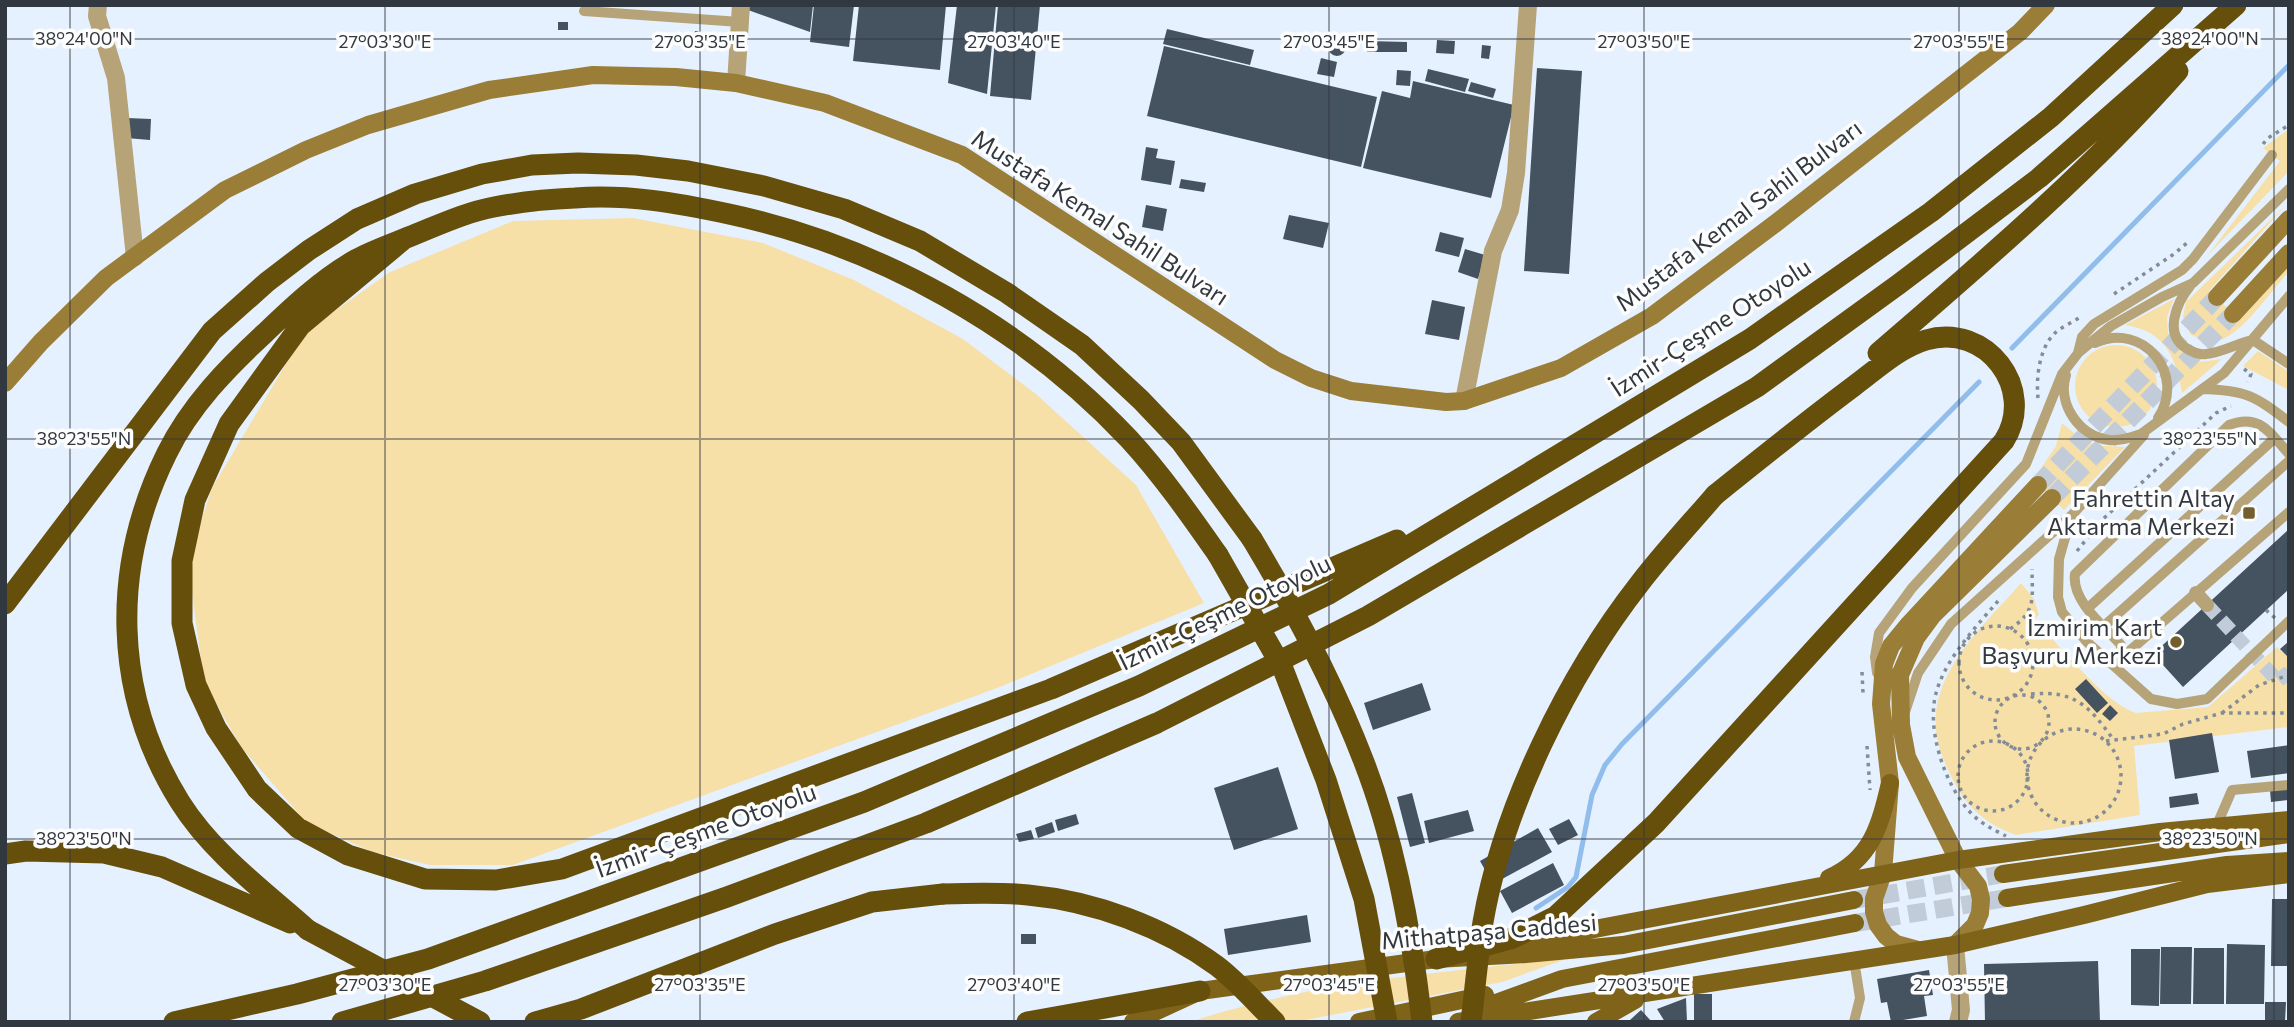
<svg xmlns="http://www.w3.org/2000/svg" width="2294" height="1027" viewBox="0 0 2294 1027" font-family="Commissioner,sans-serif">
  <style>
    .green { fill: #f7dfa8 }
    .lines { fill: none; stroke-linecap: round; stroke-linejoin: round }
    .stream { stroke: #90bdeb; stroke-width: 5 }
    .building { fill: #45525f }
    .pedestrian-tunnel { stroke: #c1ccd8; stroke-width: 14; stroke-dasharray: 14 7; stroke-linecap: butt }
    .secondary-tunnel { stroke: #c1ccd8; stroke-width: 18; stroke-dasharray: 18 9; stroke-linecap: butt }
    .primary-tunnel { stroke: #c1ccd8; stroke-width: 18; stroke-dasharray: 18 9; stroke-linecap: butt }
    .path { stroke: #848d96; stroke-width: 3.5; stroke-dasharray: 3.5 5; stroke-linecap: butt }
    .service { stroke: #b6a377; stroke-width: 10 }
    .pedestrian { stroke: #b6a377; stroke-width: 14 }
    .minor { stroke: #b6a377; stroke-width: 18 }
    .secondary { stroke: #9a7d36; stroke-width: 18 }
    .primary { stroke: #7f6318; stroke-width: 18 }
    .motorway { stroke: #664e0b; stroke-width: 21 }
    .motorway-bridge { stroke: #664e0b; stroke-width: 21 }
    .ticks { fill: none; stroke: #32383f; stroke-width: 2; stroke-opacity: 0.45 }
    .poi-dot { fill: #735f2e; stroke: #fdfdfd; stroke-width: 2.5 }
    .labels { text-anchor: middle; stroke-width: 7; stroke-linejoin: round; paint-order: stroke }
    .street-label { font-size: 24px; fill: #32383f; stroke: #fdfdfd }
    .poi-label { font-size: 24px; fill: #32383f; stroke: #fdfdfd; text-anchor: end }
    .ticks-label { font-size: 18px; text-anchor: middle; fill: #32383f; stroke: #fdfdfd; stroke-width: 7; stroke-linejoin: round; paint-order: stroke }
  </style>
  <rect width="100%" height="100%" fill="#e5f1fe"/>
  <path class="green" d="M2289,129v42l-82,85 73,-95 -17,-13z
    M2284,207l-75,84 29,27 51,-53v6c-17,19 -48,65 -72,70 -10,2 -19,-3 -27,-7l-7,-17 3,-15z
    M633,218l130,25 91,37 109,59 73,55 100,91 68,118 -207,85 -484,177h-83l-58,-13 -66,-30 -65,-75 -37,-65 -16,-120 24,-74 93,-156 85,-60 123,-51z
    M2174,299l-7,18 1,16 9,15 22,14 23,-3 -40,34c-6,-36 -17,-62 -57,-68z
    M2075 386a41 41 0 1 1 82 0a41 41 0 1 1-82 0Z
    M2258,351l31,21v18l-46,-24z
    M2062,423c25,22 31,23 63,24l-61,63 -31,-30 23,-34z
    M2021,583l13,16 5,16 -14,13 10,12 10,-9c21,22 62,73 91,82l72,-6 69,-60 6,6 5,-5 1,79 -155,19 6,69 -124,20c-31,-11 -51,-29 -65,-59 -5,-11 -11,-23 -13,-34 -15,-65 46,-116 83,-159z
    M1569,958l-67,24 -207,40h-105c122,-41 251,-49 379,-64z"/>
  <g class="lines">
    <path class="stream" d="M2012,348l277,-283
      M1536,908l32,-21 8,-10 16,-82 13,-30 17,-21 357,-362"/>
  </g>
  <path class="building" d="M748,5h65l-3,27 -62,-22z
    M814,5h40l-5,42 -39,-5z
    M859,5h87l-6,65 -87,-9z
    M957,5h39l-9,89 -39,-11z
    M998,5h42l-9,95 -41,-4z
    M558,22h10v8h-10z
    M1167,29l87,21 -4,15 -87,-21z
    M695,31l19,3 -2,16 -19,-3z
    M1328 47a9 9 0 1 1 18 0a9 9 0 1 1-18 0Z
    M1437,40l18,1 -1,13 -18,-1z
    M1367,41l40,1v10h-40z
    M1482,45l9,1 -2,13 -8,-1z
    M1164,46l213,51 -16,70 -214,-51z
    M1321,58l16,4 -3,15 -17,-3z
    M1537,68l45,3 -13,203 -45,-3z
    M1428,69l41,10 -4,13 -40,-11z
    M1397,70l14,1 -1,15 -14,-1z
    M1413,81l101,24 -23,93 -128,-30 19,-77 28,7z
    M1471,82l25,7 -3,9 -25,-7z
    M127,118l24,1 -1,21 -24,-2z
    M1146,147l12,2 -2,9 19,3 -4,24 -30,-5z
    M1181,179l25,4 -2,9 -25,-4z
    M1146,205l21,4 -4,22 -21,-4z
    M1289,215l40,8 -6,25 -40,-9z
    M1440,232l24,6 -5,19 -24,-6z
    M1465,249l20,6 -7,24 -20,-7z
    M1432,300l33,7 -6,33 -34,-6z
    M2289,529v60l-106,98 -30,-33z
    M2289,641v17l-9,-9z
    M2086,679l22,24 -11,10 -22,-24z
    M1422,683l9,27 -58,20 -9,-27z
    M2110,705l8,8 -8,8 -8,-7z
    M2212,733l7,39 -44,7 -6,-39z
    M2289,745v28l-38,5 -4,-27z
    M1278,767l20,62 -64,21 -20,-62z
    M2289,788v12l-18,2 -1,-12z
    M1412,793l13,50 -15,4 -13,-50z
    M2197,793l2,11 -29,4 -1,-11z
    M1468,810l6,21 -45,12 -5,-22z
    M1076,814l3,10 -21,7 -3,-11z
    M1569,819l9,16 -20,10 -9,-16z
    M1052,822l3,10 -17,6 -3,-10z
    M1538,828l14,24 -59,32 -13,-23z
    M1031,830l3,9 -15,3 -3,-8z
    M1553,863l11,22 -52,28 -12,-22z
    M2272,899h17v67h-18z
    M1307,915l4,27 -83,13 -4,-26z
    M1021,934h15v10h-15z
    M2227,944l38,1 -1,59h-38z
    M2161,947h31l-1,57h-31z
    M2194,948h30v56h-31z
    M2131,949h29l-1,57 -28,-1z
    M2098,961l2,61h-115l-1,-58z
    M1929,970l4,25 -9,1 3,20 -36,6 -4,-20 -6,1 -4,-24z
    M1694,994h18v28h-18z
    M1686,998l1,24h-22l-8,-13z
    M2265,1002h21l-1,20h-20z
    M1641,1010l11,12h-21l-1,-2z"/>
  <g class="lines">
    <path class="pedestrian-tunnel" d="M2207,605l71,76 11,-9"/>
    <path class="secondary-tunnel" d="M2038,485l179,-188
      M2052,498l181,-184"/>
    <path class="primary-tunnel" d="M1854,900l149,-26
      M1855,923l152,-25"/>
    <path class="path" d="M2263,144l5,-6 21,-13
      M2114,294l60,-40 14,-12
      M2244,369l7,5 -3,8
      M2038,398c-2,-20 1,-49 16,-64 7,-7 19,-12 28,-18
      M2077,551l24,-30 115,-108 15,-7
      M1998,601c-22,26 -51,56 -61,89 -12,36 7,94 33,122 10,11 22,17 36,24
      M2266,610l9,8
      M1959 663a37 37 0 1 1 74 0a37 37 0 1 1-74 0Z
      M2010,629c27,-18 22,-31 22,-60
      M1862,672l1,21
      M2031,694c44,-4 58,12 82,45
      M1995 722a27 27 0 1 1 54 0a27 27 0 1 1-54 0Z
      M2222,713l37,-28 30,-10
      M2027 776a47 47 0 1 1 94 0a47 47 0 1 1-94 0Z
      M2106,741l57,-7 20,-10 39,-11h67
      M1958 776a35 35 0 1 1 70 0a35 35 0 1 1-70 0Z
      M1867,746l3,44"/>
    <path class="service" d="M584,11l156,11
      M2190,286c-13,16 -27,48 -4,62 6,4 13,7 20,6 16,-1 31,-11 47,-14l36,24
      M2095,343c48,-22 92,31 63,75
      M2078,353l4,-16 12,-13 88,-54 11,-11 79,-104
      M2066,375c-9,29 13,61 43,65 11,1 21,-2 32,-6l83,-61 65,-77
      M2202,389c44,1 53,7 87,33
      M2071,517l-12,42 -1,38 4,15 25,30 64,57 26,5 30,-5 82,-78
      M2088,608l187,-170
      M2104,626l185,-165
      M2121,658v-13c-16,-18 -50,-44 -46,-71l154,-149c31,-12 41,8 60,29
      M2119,660l170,-148
      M1877,673l-2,-16 4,-24 33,-45 114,-124 36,-90 17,-22 32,-26 51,-29 31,-14 96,-94
      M1905,712l13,-39 33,-49 121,-109 72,-80
      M2216,827l16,-37 57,-5
      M1854,960l6,38 -6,24"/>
    <path class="pedestrian" d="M2196,593l11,12"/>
    <path class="minor" d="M98,5l-1,11 19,62 19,179
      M736,83l5,-78
      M1464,401l29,-150 17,-41 6,-37 12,-168
      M1955,945l6,65 -3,12"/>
    <path class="secondary" d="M2217,297l72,-78
      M2233,314l56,-61
      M5,383l36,-41 65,-64 119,-88 81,-40 62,-25 121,-35 104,-15 83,2 60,6 89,20 137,52 313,205 36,18 40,13 95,11 18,-1 97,-33 91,-52 124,-93 244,-191 26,-27
      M1955,945l20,-20 5,-12 1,-14 -3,-13 -20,-26 -51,-103 -6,-32 -1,-50 16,-37 17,-23 119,-117
      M1918,950l-22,-6 -10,-8 -8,-11 -4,-13v-13l9,-26 7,-90 -9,-79 3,-40 7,-18 18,-22 129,-139"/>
    <path class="primary" d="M2003,874l286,-40
      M1829,878c43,-19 51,-53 61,-95
      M2007,898l220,-33 62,-4
      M1505,946l453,-86 202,-28 129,-12
      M1474,1011l88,-32 293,-56
      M1133,1022l67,-31 236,-32 90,-5 97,-9 231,-45
      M1359,1022l126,-27
      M1458,1022l497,-77 129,-30 123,-31 82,-10
      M1596,1022l39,-22"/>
    <path class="motorway" d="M403,240l-103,86 -71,98 -34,76 -13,61v62l14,62 20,43 41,61 41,39 50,27 77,24 71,1 66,-11 489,-180 346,-149
      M1878,353c104,-90 209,-179 300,-282
      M5,604l207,-273 55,-49 42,-32 48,-31 58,-25 67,-20 50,-9 46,-2 58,2 52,6 76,15 80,23 76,32 87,52 75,52 59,55 40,42 71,97
      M5,854l21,-3 78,2 58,14 128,56
      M308,930c-45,-40 -96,-77 -128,-128 -68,-109 -69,-236 -13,-349 23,-47 60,-85 98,-120 28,-27 58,-55 92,-74 19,-10 40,-17 59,-25 25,-10 51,-22 78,-27 26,-5 55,-8 81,-9 52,-4 103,5 154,16 150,32 295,113 400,225 33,36 61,76 89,116
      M1436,959l77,-21 43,-22 100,-93 348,-382c33,-52 -18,-119 -78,-101 -27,8 -49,29 -72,46 -47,35 -93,72 -139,109
      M174,1022l123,-28 131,-35 436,-157 275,-116 190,-92 421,-255 181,-127 120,-95 122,-112
      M342,1022l143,-41 242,-84 199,-74 231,-100 211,-107 389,-229 142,-103 140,-106 197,-173
      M535,1022l46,-13 194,-75 97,-32 71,-8
      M1027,1022l173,-31"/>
    <path class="motorway-bridge" d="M1252,539c42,70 83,147 112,223 32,82 48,173 58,260
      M1218,555l65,114 43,111 38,119 23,123
      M943,894c28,-1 57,-2 85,1 66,6 136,32 189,71 21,16 39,37 58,56
      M308,930l172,92
      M1471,1022c4,-33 7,-67 12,-100 20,-115 85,-247 157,-339 23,-30 50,-59 75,-88"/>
  </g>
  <path class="ticks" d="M70,5v1017M385,5v1017M700,5v1017M1014,5v1017M1329,5v1017M1644,5v1017M1959,5v1017M2274,5v1017M5,39h2284M5,439h2284M5,839h2284"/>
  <g class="poi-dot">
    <rect x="2242" y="506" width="14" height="14" rx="3.5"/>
    <circle cx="2176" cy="642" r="7"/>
  </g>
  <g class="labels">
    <g class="street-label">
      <text transform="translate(1739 216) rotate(-37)" y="8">Mustafa Kemal Sahil Bulvarı</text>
      <text transform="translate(1100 218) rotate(33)" y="8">Mustafa Kemal Sahil Bulvarı</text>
      <text transform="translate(1711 328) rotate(-33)" y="8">İzmir-Çeşme Otoyolu</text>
      <text transform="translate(1225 613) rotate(-26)" y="8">İzmir-Çeşme Otoyolu</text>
      <text transform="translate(706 831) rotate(-20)" y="8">İzmir-Çeşme Otoyolu</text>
      <text transform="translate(1489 932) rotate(-5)" y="8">Mithatpaşa Caddesi</text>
    </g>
    <g class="poi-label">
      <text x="2235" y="507">Fahrettin Altay<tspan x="2235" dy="28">Aktarma Merkezi</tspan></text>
      <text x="2162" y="636">İzmirim Kart<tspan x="2162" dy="28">Başvuru Merkezi</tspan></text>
    </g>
  </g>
  <g class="ticks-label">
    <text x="84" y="45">38°24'00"N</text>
    <text x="2210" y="45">38°24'00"N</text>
    <text x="385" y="48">27°03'30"E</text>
    <text x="700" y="48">27°03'35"E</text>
    <text x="1014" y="48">27°03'40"E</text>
    <text x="1329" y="48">27°03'45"E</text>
    <text x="1644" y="48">27°03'50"E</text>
    <text x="1959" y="48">27°03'55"E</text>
    <text x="84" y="445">38°23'55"N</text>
    <text x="2210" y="445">38°23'55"N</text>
    <text x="84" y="845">38°23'50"N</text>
    <text x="2210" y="845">38°23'50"N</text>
    <text x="385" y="991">27°03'30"E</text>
    <text x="700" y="991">27°03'35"E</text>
    <text x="1014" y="991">27°03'40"E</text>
    <text x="1329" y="991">27°03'45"E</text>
    <text x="1644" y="991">27°03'50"E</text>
    <text x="1959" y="991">27°03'55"E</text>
  </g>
  <rect width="2294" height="1027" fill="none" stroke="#32383f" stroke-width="14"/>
</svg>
